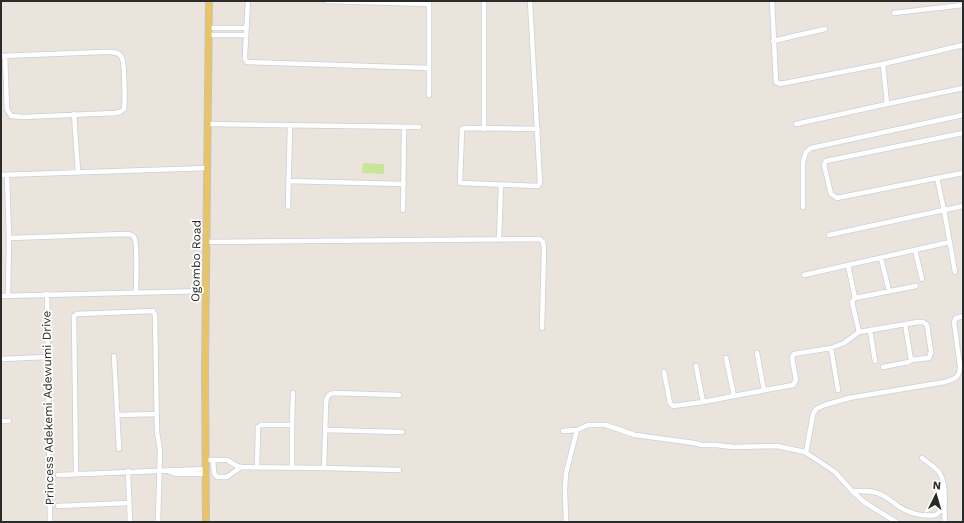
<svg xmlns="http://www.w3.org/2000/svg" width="964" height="523" viewBox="0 0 964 523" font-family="'Work Sans',sans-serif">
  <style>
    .pitch { fill: #c8e598 }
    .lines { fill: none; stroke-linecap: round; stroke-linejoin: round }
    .minor-casing { stroke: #cbcfdb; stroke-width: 6 }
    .major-casing { stroke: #c3c3c3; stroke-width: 8 }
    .minor { stroke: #fff; stroke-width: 4.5 }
    .major { stroke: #e8c465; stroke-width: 6 }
    .labels { text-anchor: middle; stroke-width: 3.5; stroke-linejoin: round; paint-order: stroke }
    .street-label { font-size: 12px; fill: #2a2a2a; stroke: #fff }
  </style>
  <rect width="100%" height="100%" fill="#ebe4dd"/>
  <path class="pitch" d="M363,163l21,1v10l-22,-1z"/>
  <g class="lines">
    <g class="minor-casing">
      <path id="minor" d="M248,1l-3,54v4l2,3 181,6
        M326,1l103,3
        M484,1v128
        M530,1l10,182 -2,3 -78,-3 2,-54 2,-1 74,1
        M772,1l4,81 4,2 103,-20 80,-19
        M894,13l69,-8
        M208,28h38
        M208,35h38
        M773,41l52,-12
        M1,56l102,-4c6,0 14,-1 18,4 4,5 4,46 3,53l-4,3 -4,1 -93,4 -12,-1 -4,-7 -2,-53
        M883,64l4,40 76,-16
        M429,95v-94
        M74,114l4,58
        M208,124l211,3
        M796,124l91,-20
        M1,175l207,-7
        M7,175l2,63 -1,58
        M937,178l-100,20 -6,-4 -7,-29 2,-4 137,-28
        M288,181l116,3
        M288,207l2,-81
        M803,207v-45l3,-10 5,-4 152,-33
        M403,210l1,-83
        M829,235l115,-25 -7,-32 26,-5
        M9,238l116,-4c3,0 7,0 9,3 4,4 2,46 2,55
        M499,239l2,-54
        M207,242l333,-3 3,3 1,6 -2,80
        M915,250l7,29
        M881,258l8,33
        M848,265l7,33 61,-12
        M955,272l-11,-62 19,-4
        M804,275l146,-33
        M47,294l3,228
        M1,296l206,-5
        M855,298l-3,4 7,30 59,-10h5l4,3 4,27 -2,6 -18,2
        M870,331l5,30
        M831,348l7,42
        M757,353l7,37
        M114,356l5,93
        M726,358l8,38 59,-11 3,-5 -4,-22 2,-4 37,-6 13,-5 15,-11
        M1,359l47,-2
        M696,366l7,36 31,-6
        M883,367l26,-5 2,-2 -6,-36
        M664,372l6,31 3,3 30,-4
        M117,415l40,-1
        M1,421h8
        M292,425l1,-32
        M325,430l77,2
        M563,431l14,-1 11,-5h18l29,10 59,8 8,2h14l17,2 44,-1 28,6 30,20 17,19 12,11 32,20
        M806,453l7,-39 3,-5 9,-4 24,-7 96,-16c9,-3 15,-4 15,-16l-6,-44 2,-4 7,-2
        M922,458c5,4 13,9 17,14 9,13 4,36 6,50
        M206,460h21l10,6 4,1 83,1 2,-66c1,-5 2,-8 8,-9l65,2
        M213,460l1,13 3,4h10l14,-10
        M257,467l1,-40 3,-2h31v42
        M324,468l75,2
        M128,471l2,51
        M168,471l8,3h30
        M76,473l-2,-157 3,-2 76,-3 2,4 2,117 3,18 -2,72
        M58,475l148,-6
        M852,491c10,0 21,-1 30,4 6,3 11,7 16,11 12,8 24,11 38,9l4,-4v-22l3,-5
        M58,506l71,-3
        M566,522l-1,-33 1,-16 11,-43"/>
    </g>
    <g class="major-casing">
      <path id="major" d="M206,522l-1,-152 4,-369"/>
    </g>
    <use href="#minor" class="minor"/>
    <use href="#major" class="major"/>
  </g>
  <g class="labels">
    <g class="street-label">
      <text transform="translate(196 261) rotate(-89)" y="4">Ogombo Road</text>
      <text transform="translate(48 408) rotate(-91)" y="4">Princess Adekemi Adewumi Drive</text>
    </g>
  </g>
  <rect width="964" height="523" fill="none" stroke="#2a2a2a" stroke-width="4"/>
  <g transform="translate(936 495) rotate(5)" stroke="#ffffff" stroke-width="3" paint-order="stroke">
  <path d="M0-3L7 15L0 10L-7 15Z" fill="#2a2a2a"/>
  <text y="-6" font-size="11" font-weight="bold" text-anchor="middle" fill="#2a2a2a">N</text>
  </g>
</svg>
